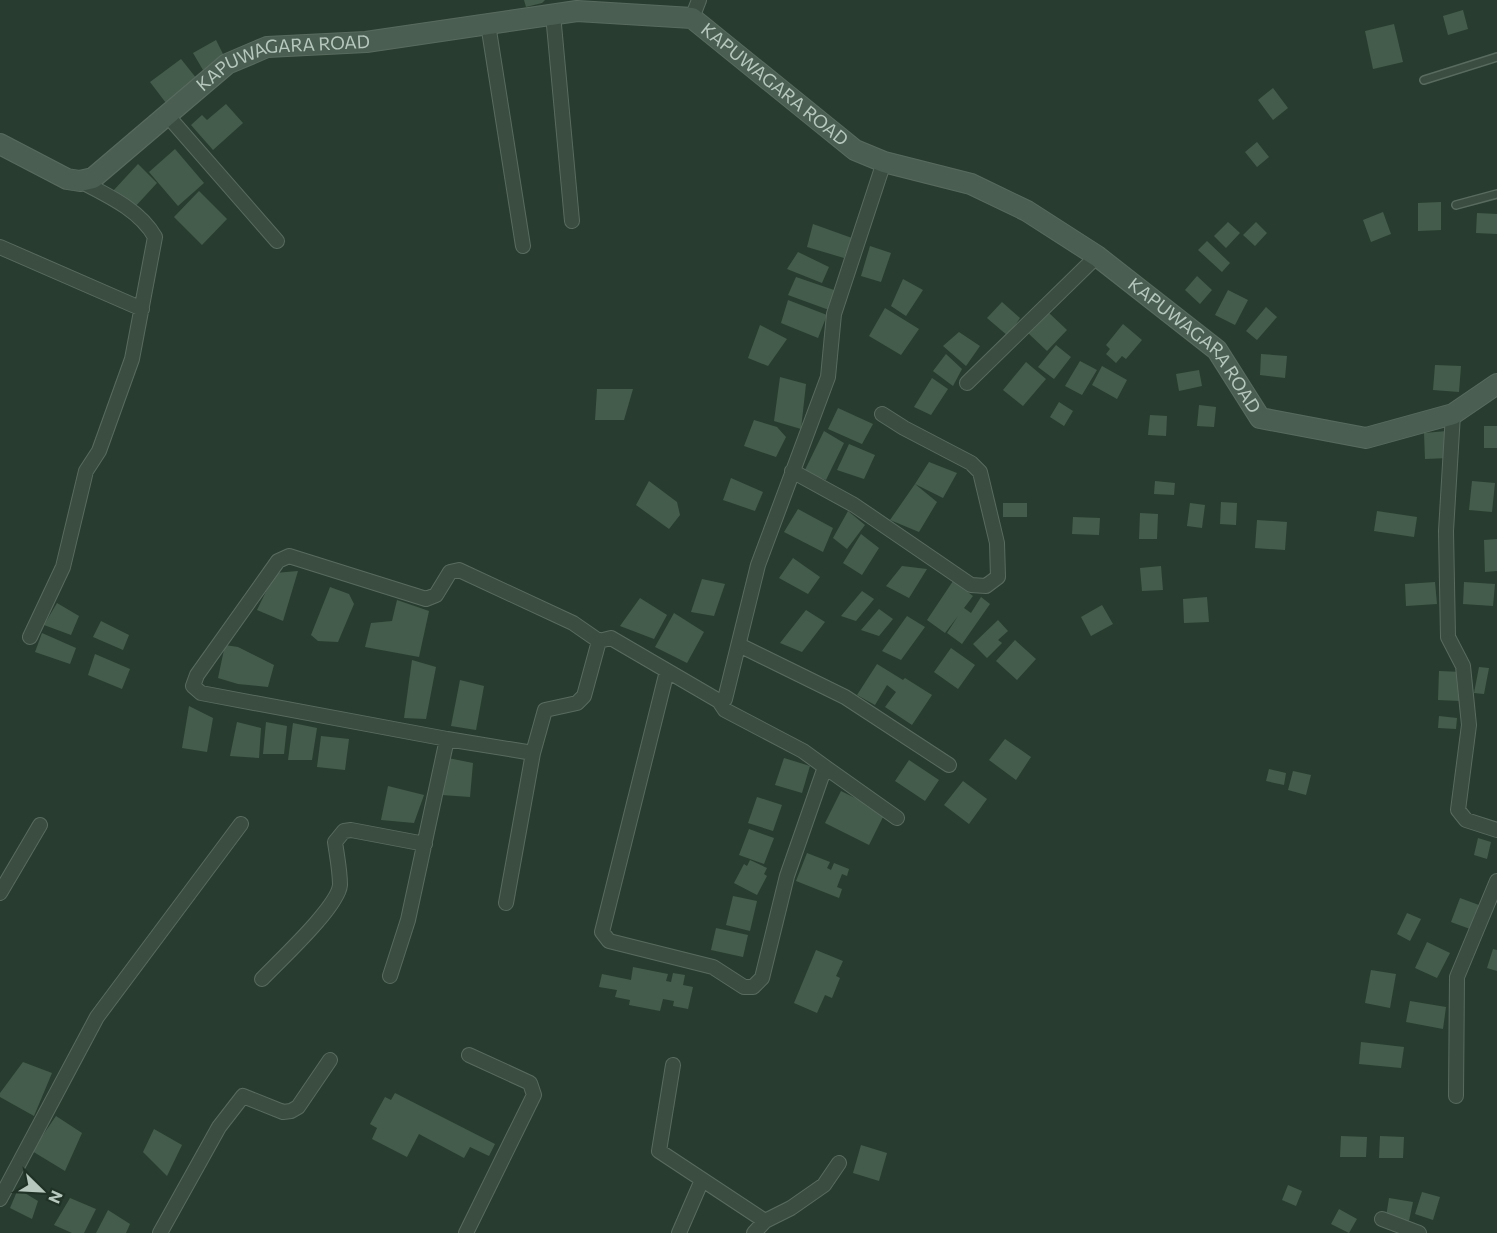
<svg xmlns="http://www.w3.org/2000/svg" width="1497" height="1233" viewBox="0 0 1497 1233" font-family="Commissioner,sans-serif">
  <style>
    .building { fill: #445c4c }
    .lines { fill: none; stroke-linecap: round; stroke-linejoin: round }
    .lane-casing { stroke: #596b5f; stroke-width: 10 }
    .street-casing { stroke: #596b5f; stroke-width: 16 }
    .secondary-casing { stroke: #596b5f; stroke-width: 22 }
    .lane { stroke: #3b4d41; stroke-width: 7 }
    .street { stroke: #3b4d41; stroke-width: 14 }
    .secondary { stroke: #4a5f52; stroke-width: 20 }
    .labels { text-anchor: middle; stroke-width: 4.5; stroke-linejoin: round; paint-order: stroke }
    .street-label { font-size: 18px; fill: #b7c8be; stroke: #203226 }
  </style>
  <rect width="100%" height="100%" fill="#283d2f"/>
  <path class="building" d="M524,0h21l-3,3 -16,4z
    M1463,10l5,19 -20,6 -5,-19z
    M1394,24l9,38 -30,7 -8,-38z
    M216,40l9,18 -22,12 -10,-17z
    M181,59l16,20 -31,24 -16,-21z
    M1273,88l15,20 -15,12 -15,-20z
    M226,104l17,19 -30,27 -22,-25 11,-10 5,5z
    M1257,142l12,15 -12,10 -12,-15z
    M175,149l29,34 -26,23 -29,-34z
    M138,164l19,19 -24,26 -20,-18z
    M199,191l28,28 -25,26 -28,-28z
    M1441,202v28l-23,1v-28z
    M1383,212l8,22 -20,8 -8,-22z
    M1477,213l20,1v20l-21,-1z
    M1228,222l12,11 -14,15 -12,-12z
    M1256,222l11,11 -12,13 -12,-11z
    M813,224l39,14 -8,20 -37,-11z
    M1207,241l23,22 -8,9 -24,-22z
    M870,246l21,7 -10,29 -20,-6z
    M798,252l31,15 -7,16 -35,-14z
    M1197,276l15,14 -12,14 -15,-14z
    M796,277l38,13 -5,20 -41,-15z
    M903,279l20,11 -17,26 -15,-10z
    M1228,290l20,10 -13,25 -20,-10z
    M788,300l39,15 -9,23 -37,-15z
    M1002,302l18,16 -12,18 -21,-18z
    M1266,307l11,10 -20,23 -11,-9z
    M885,308l34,21 -18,26 -32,-19z
    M1048,312l19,18 -20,21 -19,-18z
    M1123,324l19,16 -16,19 -4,-3 -6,7 -10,-9 4,-5 -4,-4z
    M760,325l27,14 -19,27 -20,-8z
    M959,332l21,14 -14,20 -23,-20z
    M1056,345l15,12 -17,22 -16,-12z
    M946,354l16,15 -9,17 -20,-15z
    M1261,354l26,2 -2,22 -25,-3z
    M1080,361l17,9 -15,25 -17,-9z
    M1026,362l20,17 -23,27 -20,-16z
    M1435,365l26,1 -2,26 -26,-2z
    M1102,366l25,14 -10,19 -25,-14z
    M1199,370l3,16 -23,5 -3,-17z
    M780,377l26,7 -5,45 -27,-8z
    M932,378l16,11 -17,26 -17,-8z
    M597,389h36l-9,31h-29z
    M1059,402l14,9 -9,15 -14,-9z
    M1199,405l17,2 -2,20 -17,-1z
    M838,408l35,16 -11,20 -34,-15z
    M1150,415l17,1 -1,20 -18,-1z
    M754,420l23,7 9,10 -10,20 -32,-11z
    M1484,426h13v22h-13z
    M824,431l20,12 -18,37 -22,-8z
    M1447,431l1,27 -23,1 -1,-26z
    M849,444l26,11 -11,24 -27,-9z
    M929,462l28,11 -14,25 -28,-14z
    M731,478l32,14 -8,19 -32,-11z
    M649,481l28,21 3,13 -11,14 -33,-24z
    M1155,481l20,2 -1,12 -20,-1z
    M1472,481l23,2 -3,29 -23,-2z
    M915,484l22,18 -18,30 -29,-12z
    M1221,502l16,1 -1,22 -16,-1z
    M1003,503h24v14h-24z
    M1190,503l15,2 -3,23 -15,-2z
    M798,509l35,19 -10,24 -39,-20z
    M848,511l17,14 -18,24 -14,-11z
    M1377,511l40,6 -3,20 -40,-6z
    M1140,513l18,1 -1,25h-18z
    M1073,517l27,1 -1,17 -27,-1z
    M1257,520l30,2 -2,28 -30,-2z
    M861,534l18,14 -17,27 -19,-12z
    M1497,539v32l-12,1 -1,-32z
    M793,558l27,19 -12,17 -29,-16z
    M902,566l25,3 -18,29 -23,-12z
    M1161,566l2,24 -21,1 -2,-23z
    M298,571l-15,50 -26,-11 18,-37z
    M702,579l23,5 -11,32 -23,-4z
    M953,581l20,15 -9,12 7,5 10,-16 9,7 -28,40 -15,-11 11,-17 -13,17 -18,-13z
    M1435,582l2,22 -31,2 -1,-22z
    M1464,582l31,2 -2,22 -30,-2z
    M330,587l19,7 5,10 -16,38 -20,-1 -7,-6z
    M862,591l12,8 -18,22 -15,-5z
    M1207,597l2,25 -25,1 -1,-24z
    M640,598l27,17 -13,24 -34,-13z
    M397,600l32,11 -10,46 -54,-10 6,-24 21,-2z
    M57,603l22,13 -8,19 -27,-10z
    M1102,605l11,19 -22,12 -10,-19z
    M879,609l14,10 -14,17 -18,-6z
    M806,610l19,12 -23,30 -22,-9z
    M674,613l30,19 -17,31 -32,-16z
    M907,616l18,11 -24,33 -19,-9z
    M998,620l10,11 -10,9 4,3 -15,15 -14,-14z
    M101,621l28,14 -6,15 -30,-13z
    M42,633l34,15 -6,16 -35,-12z
    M1015,640l21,19 -19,21 -21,-19z
    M225,645l13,2 36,18 -6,22 -30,-3 -20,-6z
    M951,648l24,17 -17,24 -24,-17z
    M95,654l35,15 -8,20 -34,-14z
    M412,660l24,7 -10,52 -22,-1z
    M877,664l26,16 2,-2 27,17 -20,30 -27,-18 11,-15 -9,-7 -12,20 -18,-10z
    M1479,667l10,1 -5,26 -10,-1z
    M1439,671l23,1 -1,29 -23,-1z
    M460,680l24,6 -8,44 -25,-4z
    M189,706l24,12 -6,34 -25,-4z
    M1439,716l18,2 -1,11 -18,-1z
    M237,722l24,6 -2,30 -29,-2z
    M266,722l21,4 -3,28h-21z
    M293,723l24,5 -5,32h-24z
    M321,736l28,3 -4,31 -28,-3z
    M1005,739l26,18 -15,23 -27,-20z
    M448,758l25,5 -3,34 -28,-2z
    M784,758l26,8 -8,27 -27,-8z
    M909,760l30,20 -14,21 -30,-20z
    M1269,769l17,4 -2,12 -18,-4z
    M1293,771l18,4 -5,20 -18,-5z
    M963,781l24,18 -18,25 -25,-19z
    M388,786l36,9 -10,28 -33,-3z
    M841,791l44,22 -16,32 -44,-22z
    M757,797l25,8 -9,26 -25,-8z
    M749,829l25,9 -10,26 -25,-9z
    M1478,838l13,4 -4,17 -13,-4z
    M807,853l23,9 -3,6 4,2 3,-7 15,6 -2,7 -5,-2 -5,13 5,2 -3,9 -43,-17z
    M750,860l17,8 -3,6 3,2 -10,19 -23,-12 10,-19 3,2z
    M733,896l24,5 -7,30 -24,-6z
    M1460,898l19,7 -9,24 -19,-7z
    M1407,913l14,6 -11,22 -13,-7z
    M716,928l32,7 -5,22 -32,-7z
    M1427,942l23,11 -13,25 -22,-10z
    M1493,949l4,1v21l-10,-3z
    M816,950l27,11 -7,15 4,2 -8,20 -7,-3 -8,18 -23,-10z
    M633,967l35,7 -2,7 5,1 2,-9 12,2 -2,10 10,2 -5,22 -15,-3 1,-5 -11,-2 -3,12 -31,-6 1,-5 -15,-3 2,-7 -18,-3 3,-13 29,6z
    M1371,970l25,4 -6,34 -25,-5z
    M1410,1001l36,6 -3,22 -37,-7z
    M1361,1042l43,5 -3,21 -42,-4z
    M23,1062l29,11 -18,43 -34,-19v-4z
    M395,1093l100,51 -6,12 -19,-9 -6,11 -45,-24 -12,23 -35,-18 5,-11 -7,-4 15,-27 6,3z
    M56,1116l26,17 -17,38 -33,-20z
    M154,1129l28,16 -15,31 -24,-24z
    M1341,1136l26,1 -1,20h-26z
    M1380,1136l24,1 -1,21h-24z
    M861,1145l26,8 -8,28 -26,-8z
    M1288,1185l14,6 -6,15 -14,-6z
    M18,1189l20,12 -6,18 -22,-11z
    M1422,1192l18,5 -7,23 -18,-6z
    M70,1198l26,11 -12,24h-12l-18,-8z
    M1389,1198l24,4 -4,19 -23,-4z
    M1339,1209l18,10 -8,14 -18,-9z
    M108,1210l22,14 -4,9h-30z"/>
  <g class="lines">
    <g class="lane-casing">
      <path id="lane" d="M1424,80l73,-23
        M1456,205l41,-11"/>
    </g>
    <g class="street-casing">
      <path id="street" d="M553,14l19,207
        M692,18l7,-18
        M488,24l35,222
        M167,115l110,126
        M0,247l142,62
        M967,383l130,-127
        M1453,414l-7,117 2,106 15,29 6,59 -11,85 8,10 31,10
        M792,471l62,34 117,80 15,1 12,-9 -1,-34 -17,-71 -9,-9 -67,-35 -22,-14
        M30,637l33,-70 23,-96 13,-20 33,-92 23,-122c-15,-27 -48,-42 -75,-56
        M599,641l-26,-18 -114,-53 -9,2 -14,23 -10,4 -137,-43 -11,5 -81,114 -4,11 8,7 246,46 86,14 12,-43 32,-7 7,-7 15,-55 12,-3 108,63 6,-2 33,-134 70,-188 6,-63 50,-152
        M739,645l106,52 104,68
        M667,671l-65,261 7,9 104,26 31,20h9l9,-9 25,-102 38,-109 -22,-16 -78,-41 -6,-9
        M825,767l72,51
        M0,893l40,-68
        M506,903l27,-150
        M390,976l18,-56 39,-181
        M262,979c17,-18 76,-72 78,-94 0,-14 -3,-29 -5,-43l9,-11 7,-1 74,14
        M673,1065l-14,86 106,70
        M1456,1096l1,-119 40,-96
        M0,1199l97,-182 144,-193
        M1382,1219l37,14
        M160,1233l59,-106 24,-31 40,16 8,-1 7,-4 32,-47
        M466,1233l68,-138 -4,-12 -61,-28
        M679,1233l23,-53
        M754,1233l11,-12 26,-13 33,-23 15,-22"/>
    </g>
    <g class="secondary-casing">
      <g id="secondary">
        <path id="s1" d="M0,144l67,35 13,2 13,-3 134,-114 40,-17 99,-5 211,-31 115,7 163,132 29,12 87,22 56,27 70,45 120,94 43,68 106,20 87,-24 44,-30"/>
      </g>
    </g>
    <use href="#lane" class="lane"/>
    <use href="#street" class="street"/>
    <use href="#secondary" class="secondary"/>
  </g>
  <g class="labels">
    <g class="street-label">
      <text dy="6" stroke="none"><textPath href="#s1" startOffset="333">KAPUWAGARA ROAD</textPath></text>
      <text dy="6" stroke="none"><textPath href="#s1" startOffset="855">KAPUWAGARA ROAD</textPath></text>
      <text dy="6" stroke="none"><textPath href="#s1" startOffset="1359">KAPUWAGARA ROAD</textPath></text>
    </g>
  </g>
  <g transform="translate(42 1191) rotate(114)" stroke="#203226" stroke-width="4.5" paint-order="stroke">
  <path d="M0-4.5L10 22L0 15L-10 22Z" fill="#b7c8be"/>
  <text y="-9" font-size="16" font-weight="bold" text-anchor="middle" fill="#b7c8be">N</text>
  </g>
</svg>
